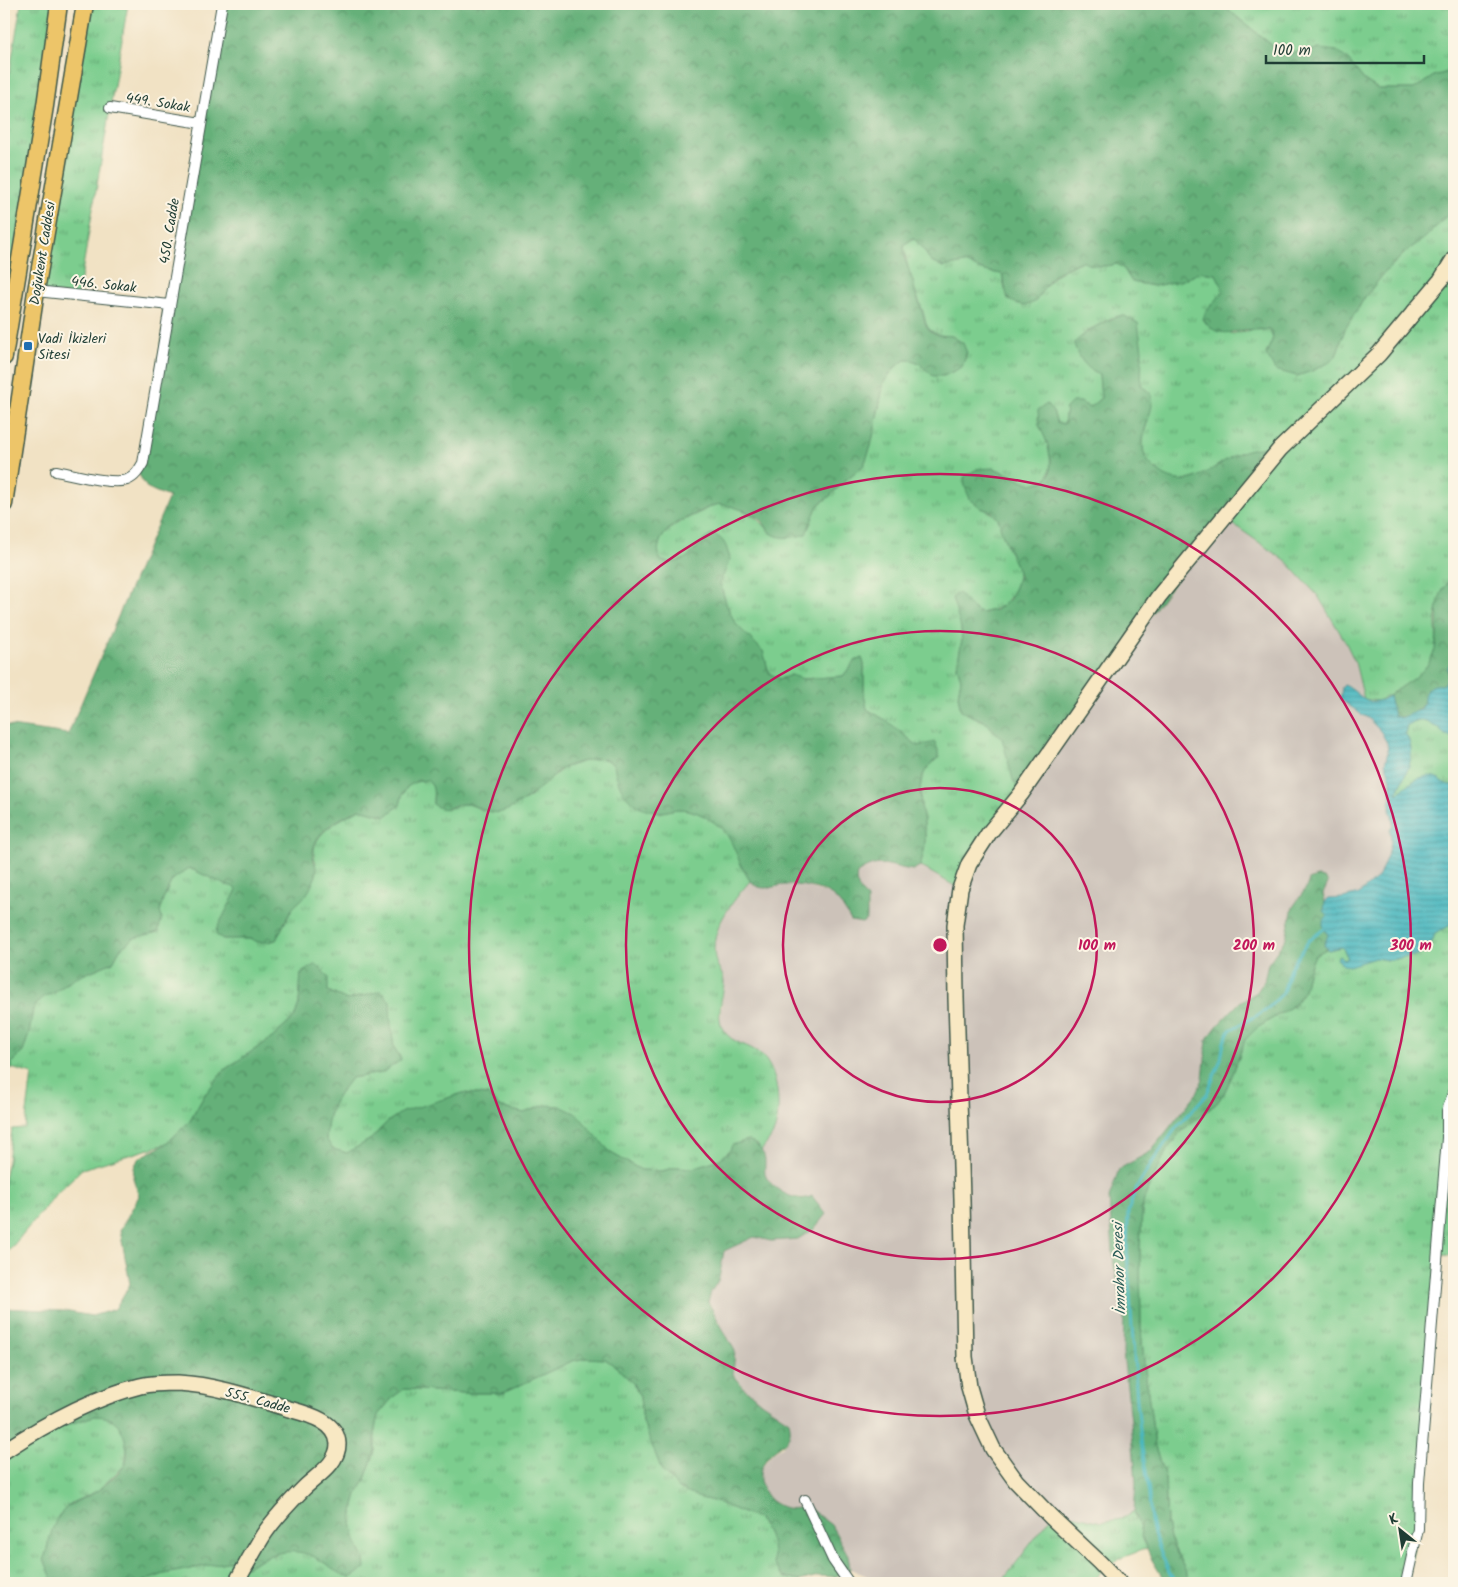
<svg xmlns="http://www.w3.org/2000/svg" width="1458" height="1587" viewBox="0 0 1458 1587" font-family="Kalam,sans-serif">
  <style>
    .industrial { fill: #ccc2b9 }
    .grass { fill: url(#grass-tufts); stroke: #4e8561 }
    .forest { fill: url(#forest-crowns); stroke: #427656 }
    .water { fill: url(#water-rules); stroke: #347a7a }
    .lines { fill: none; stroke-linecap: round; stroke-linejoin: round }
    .stream { stroke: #48b7bf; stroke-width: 3 }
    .street-casing { stroke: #3e564a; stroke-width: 12 }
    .secondary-casing { stroke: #3e564a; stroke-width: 18 }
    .primary-casing { stroke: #3e564a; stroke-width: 19 }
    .street { stroke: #fff; stroke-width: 10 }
    .secondary { stroke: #f8e8c3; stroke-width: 15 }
    .primary { stroke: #edc569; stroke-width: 16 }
    .ring { fill: none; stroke: #c2185b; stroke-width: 2.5 }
    .poi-dot { fill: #1f6fb2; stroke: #fcf5e5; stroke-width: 2 }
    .labels { text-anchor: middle; stroke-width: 4; stroke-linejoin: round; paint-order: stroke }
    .street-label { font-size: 14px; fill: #1f3d34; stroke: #fcf5e5 }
    .poi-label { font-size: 14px; fill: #1f3d34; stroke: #fcf5e5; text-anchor: start }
    .water-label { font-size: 15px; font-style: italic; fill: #295c57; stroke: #fcf5e5 }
    .centre { fill: #c2185b; stroke: #fcf5e5; stroke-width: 2.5 }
    .ring-label { font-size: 15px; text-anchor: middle; font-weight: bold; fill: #c2185b; stroke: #fcf5e5; stroke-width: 4; stroke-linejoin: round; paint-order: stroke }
  </style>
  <defs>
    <pattern id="grass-tufts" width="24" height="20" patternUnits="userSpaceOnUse" patternTransform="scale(1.25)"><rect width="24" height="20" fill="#7ccd8e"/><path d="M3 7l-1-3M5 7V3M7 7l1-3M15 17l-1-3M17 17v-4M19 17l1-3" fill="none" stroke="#65a875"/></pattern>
    <pattern id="forest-crowns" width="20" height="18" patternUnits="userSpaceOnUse" patternTransform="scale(1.25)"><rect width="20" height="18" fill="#65b079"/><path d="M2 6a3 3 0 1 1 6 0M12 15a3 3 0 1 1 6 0" fill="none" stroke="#539064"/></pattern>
    <pattern id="water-rules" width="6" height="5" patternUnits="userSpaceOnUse" patternTransform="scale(1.25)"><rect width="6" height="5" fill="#48b7bf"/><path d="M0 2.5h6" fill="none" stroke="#3b969c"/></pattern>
  </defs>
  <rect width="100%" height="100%" fill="#fcf5e5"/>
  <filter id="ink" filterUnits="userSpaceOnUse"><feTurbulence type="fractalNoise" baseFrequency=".02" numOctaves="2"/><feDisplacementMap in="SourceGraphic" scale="10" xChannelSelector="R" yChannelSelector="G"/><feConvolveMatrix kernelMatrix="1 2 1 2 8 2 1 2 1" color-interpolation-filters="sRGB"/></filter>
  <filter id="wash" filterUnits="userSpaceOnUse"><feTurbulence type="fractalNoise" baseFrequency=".0096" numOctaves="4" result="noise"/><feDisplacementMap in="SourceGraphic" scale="20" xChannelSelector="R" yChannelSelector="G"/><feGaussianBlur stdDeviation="1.12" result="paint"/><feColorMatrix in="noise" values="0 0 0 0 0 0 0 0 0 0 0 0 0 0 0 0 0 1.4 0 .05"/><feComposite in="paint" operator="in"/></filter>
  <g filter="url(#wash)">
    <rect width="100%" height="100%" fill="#f1e2c4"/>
    <path class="industrial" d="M1223,517l64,45 31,34 27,45 10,21 9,37 -14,-12h-8l-2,8 12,14 16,9 13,14 6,11 1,9 -3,11 6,15 -1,17 3,30 -3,5 1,11 -1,7 -11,28 -20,18 -16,4 -13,1 -5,3 -2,-8 -14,-14 -3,8 -13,19 -7,31 -18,26 -4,17 -7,11 -17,10 -23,24 -10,14 -4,39 -6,14 -47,60 -31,16 -10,29 5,66 10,49 -1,40 8,68 5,62 -2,28 -13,8 -20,3 -37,-9 -13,4 -50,66h-117l-34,-14 -2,-14 -55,-45 -9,-2 -13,-7 -9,-12 -3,-10 1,-9 13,-18 10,-6 7,-12 -1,-13 -27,-18 -18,-15 -11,-14 2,-23 -27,-48 3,-11 8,-13 5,-28 30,-14 17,4 37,-43 -19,-2 -14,-8 -10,-13v-18l-4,-6 13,-18 4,-19 -1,-27 -9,-23 -8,-10 -27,-13 -10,-10 -3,-10 4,-41 -9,-22 -1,-19 15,-34 21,-24 10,6h12l12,-2h19l28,10 7,5 13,21 17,-10 -1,-12 -10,-12 -1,-9 1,-5 11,-7 14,-3 31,7 7,-4 40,23 9,-25z"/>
    <path class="grass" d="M21,4h38l-55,353v-251z
      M85,4h43l-50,292 -42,-5z
      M1221,4h233v66l-20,6 -20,13h-36l-14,-9 -16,-20 -28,-11 -28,4 -19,-7z
      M1454,208v370c-2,1 -4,2 -6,4 -3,5 -11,28 -12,34 -1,17 4,29 -6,45 -10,17 -28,23 -41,35h-3l-8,5 -14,-2 -9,-37 -10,-21 -27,-45 -31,-34 -64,-45 17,-64c-20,11 -50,37 -74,24 -3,-1 -6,-4 -9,-7 -7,-5 -13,-12 -14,-22 -1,-12 4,-22 6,-34 1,-6 2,-13 3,-19l-11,-10 -1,-12 -17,-58 -12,3 -25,14 6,39 7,4 2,23 -12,10h-23l-2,16 -7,-1 -4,-11 -14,13c3,6 7,12 8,18 5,16 8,44 -17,41 -12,-2 -25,-11 -36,-16l-13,40c23,9 17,15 25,35 3,9 8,17 11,25 2,8 0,12 -2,19 -8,19 -16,22 -35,26l-10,-6 -6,-8 -3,29 1,12 -5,26 4,13 -3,16 3,16 23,10 18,17 19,56 -61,95 -40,-23c2,-8 5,-16 5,-23 2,-31 -19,-63 13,-85l-14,-14 -6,2 -31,-25 -20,-12 -3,-15v-30l-2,-6 -7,3 -12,15 -40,3 -12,-4 -11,5 -11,-7 -6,-22 -28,-28 -8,-17 -7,-23 10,-24 -18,-24c-22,14 -21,32 -51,26 -12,-27 20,-40 40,-49 4,-2 9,-6 14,-7 17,-5 47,13 55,28l41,-10 2,-8 5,-10 11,-8 13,-14 22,-18 7,-19 13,-64 11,-15 10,-7h7l7,3 33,-27c-7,0 -16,0 -22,-6 -6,-6 -5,-14 -8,-21 -8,-21 -16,-42 -18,-64l10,-7 8,9 9,15 13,5 20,-4 21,8 17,3 3,16 41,-4c8,-14 22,-18 36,-25 12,6 21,6 35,3l7,5 8,13 22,4 29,-6 18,-8 15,2 5,10 2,8 -4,4 12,38c13,-3 25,-5 38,-4l4,8 -7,16 31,22 15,-5 18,-9 6,-6 9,-27 20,-32 21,-26 21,-20 19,-14z
      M1422,720c2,0 17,7 18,9 6,4 7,8 14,9v47h-8l-6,-6h-20l-10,5 -12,10 -1,-1c8,-19 22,-40 8,-60l2,-8z
      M594,758l11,1 9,6 46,48c6,-2 13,-4 19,-4 16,0 36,11 46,22 11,14 17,34 25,50 -17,20 -41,48 -35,77 1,8 9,16 9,25 -1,15 -9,35 0,48 9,13 24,13 35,22 20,15 23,58 15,79 -3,7 -9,13 -13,19l-4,-7 -27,6 -10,9 -27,9 -16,-1 -15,4 -21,-1 -30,-17 -15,-16 -51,-32 -21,8 -25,-6 -11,-12 -25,-2 -76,29 -16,17 -24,14 -14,-4 -7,-10c2,-31 7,-37 25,-61l31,-5 19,-14 -7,-12 -3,-21 -26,-31 -18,5 -19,-9 -27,-18 -2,31 -5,14 -22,20 -48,32 -20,26 -14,25 -24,23 -84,25 -25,24 -50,60 -3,1v-76l4,-17 4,-32 13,-1 7,-54 -21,-6v-5l12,-11 6,-19 4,-24 9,-11 13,-6 18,-13 40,-17 7,-13 14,-11 10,-3 16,-23 3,-13 9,-19 17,-12 37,17 6,1 6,4 -15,49c8,0 17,-1 25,0 11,1 16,4 28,1l40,-77c-11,-28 24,-43 44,-54l26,7 14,-11 2,-9 5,-9 8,-5 12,-2c9,7 6,13 6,24l15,5c14,-5 19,-8 33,1l45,-10 37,-32z
      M1454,923v333l-17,-1 -19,274 -12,54h-217l-2,-9 -17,-35 -3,-16 -2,-45 -10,-32 -11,-84 -3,-33 -1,-83 2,-34 2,-13 7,-17 16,-32 9,-12 9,-10 32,-25 8,-12 7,-15 13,-36 12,-12 37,-23 10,-15 5,-21 6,-14 11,-6 3,1 12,-3 3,3 4,8 -2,1 -9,-3 19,7 19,-5 13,2 9,-1 33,-15 5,-10z
      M586,1358l19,1 10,7 18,17 7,14 3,25 54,75 20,5 41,17 8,12 6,13 2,20 9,13 17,4 -1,2h-660l25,-9 67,-13 15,6c16,-9 38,-20 57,-15 12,3 22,11 31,18l30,-11 -8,-18 -4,-18 2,-18 3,-11 7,-12 11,-31v-23l3,-13 15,-18 11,-8 60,4h39l69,-32z
      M94,1416h10l14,7 6,11 3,16 -2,15 -28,26 -26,12 -13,13 -14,43 10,24h-50v-132l15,-10z
      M1134,1511c5,12 7,25 13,37l-28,11 -17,11 -8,13h-93l50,-66 13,-4 37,9 20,-3z"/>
    <path class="forest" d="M222,4h999l52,42 19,7 28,-4 17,2 11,9 16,20 14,9h36l20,-13 20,-6v138l-28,29 -19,14 -21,20 -21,26 -20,32 -9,27 -6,6 -18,9 -15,5 -22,-6 -9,-16 7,-16 -4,-8c-8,-1 -16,-1 -24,0 -18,3 -30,7 -42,-11l2,-6 18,-21 -2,-8 -5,-10 -15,-2 -18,8 -29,6 -22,-4 -8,-13 -7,-5c-14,3 -23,3 -36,-3l-23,11 -7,6 -16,24 -11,4 -16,-6 -6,-26 -17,-3 -21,-8 -20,4 -13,-5 -9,-15 -9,-9 -9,7 1,14 9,25 1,8 7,18 4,15 5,7 8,3 13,1 11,7 4,10 -5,14 -18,9h-11l-14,-13 -7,-3h-7l-10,7 -11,15 -13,64 -7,19 -22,18 -13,14 -11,8 -12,29c-9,3 -20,5 -29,2 -8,-2 -10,-10 -16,-16 -9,-7 -35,-18 -46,-15 -6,1 -12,6 -18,8 -10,5 -21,9 -29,17 -10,10 -12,20 -7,31 30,6 29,-13 52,-27 13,6 13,12 17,25l-10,24 7,23 8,17 28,28 6,22 11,6 11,-4 12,4 40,-3 12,-15 7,-3 2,6v30l3,15 20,12 31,25 17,-4 3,8v8c-32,22 -11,54 -13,85 0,7 -3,15 -5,23l-7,4c-25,-3 -32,-13 -56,3 -3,12 3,17 10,26v20l-5,4 -11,-2c-4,-7 -9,-16 -15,-22 -11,-11 -36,-15 -50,-14 -9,0 -18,5 -27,2 -18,-7 -22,-43 -36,-57 -11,-11 -28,-21 -44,-21 -6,0 -13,3 -19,3 -3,0 -8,-2 -11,-2 -23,-7 -31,-22 -35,-45 -3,-2 -7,-5 -10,-6 -7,-2 -34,5 -41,9 -5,2 -10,8 -14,12 -14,12 -27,24 -44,31 -16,6 -25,-6 -40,-7 -13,-1 -19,11 -32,0 0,-10 3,-17 -6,-24l-12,2 -8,5 -5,9 -2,9 -14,11 -27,-7c-18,10 -47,21 -46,47 1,8 6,14 2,22 -3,6 -5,12 -9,17 -4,5 -10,9 -14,14 -6,10 -11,20 -16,31l-8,2h-10l-7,-3h-28l-7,-4 1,-7 20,-38 -5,-4 -6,-1 -37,-17 -17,12 -9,19 -3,13 2,6 -4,14 -24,6 -14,11 -7,13 -40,17 -18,13 -13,6 -9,11 -4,24 -6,19 -12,11v5l-7,4v-347l64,9 101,-237 -22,-9 -9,-15z
      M1123,315l15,8 4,27 -1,35 11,10c3,17 -11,33 -9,52 1,12 8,19 16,25 31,23 53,-7 80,-19 13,-6 27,-6 41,-4l-73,88 -186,257 -8,-14 -11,-42 -18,-17 -23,-10 -3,-16 3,-16 -4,-13 5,-26 -1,-12 -9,-30 6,-5c9,8 10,13 22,20l16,-3 14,-11 9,-22 -2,-9 -16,-37 -2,-11 -7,-8 -11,-4 -11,-9 -5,-12 -1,-10 13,-8 17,-1 37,16 13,-3 6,-7 1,-14 -4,-18 -8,-17 -1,-15 9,-6 6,8 4,11 7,1 2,-16 6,-6h9l8,6 12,-10 -2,-23c-12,-6 -22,-18 -25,-32 15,-14 29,-22 49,-28z
      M1454,578v77c-1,5 -5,11 -6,15 -1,3 1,6 0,8 -3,9 -14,8 -21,11 -2,6 -2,12 -5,16 -4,7 -20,15 -28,11l-5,-20c13,-12 31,-18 41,-35 17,-28 -6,-61 24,-83z
      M1317,877l7,1 4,5 -5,11 2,8 -1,9 4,4 -4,14 4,6 -4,10 2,4 -11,6 -6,14 -5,21 -10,15 -37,23 -12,12 -13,36 -7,15 -8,12 -32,25 -9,10 -9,12 -16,32 -7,17 -2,13 -2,34 1,83 3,33 11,84 10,32 2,45 3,16 17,35 2,9h-23l-14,-23 -10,-23 -3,-12 -5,-14 2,-28 -5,-62 -8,-68 1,-40 -10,-49 -5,-66 10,-29 31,-17 47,-59 6,-14 4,-39 10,-14 23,-24 17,-10 7,-11 4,-17 18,-26 7,-31 13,-19 3,-8z
      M316,964l12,13v14l19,9 34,-9 9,10 1,25 3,21 7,13 -19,13 -31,5c-18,24 -23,30 -25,61l7,10 14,4 24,-14 16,-17 15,-10 61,-19 25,2 11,12 25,6 21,-8 15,1 17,8 34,39 30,17 21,1 15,-4 16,1 27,-9 10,-9 2,-5 16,-5c10,5 18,13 17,24 0,4 -1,9 1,12 7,14 31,28 46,20l14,18 -12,15 -16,10 -27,2 -17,-4 -30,14 -5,28 -8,13 -3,10 27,49 -2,23 11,14 18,15 27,18c1,5 2,11 0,15 -5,9 -10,10 -17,16 -9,10 -16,22 -10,35 2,5 6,12 11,15 12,8 20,8 33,4l25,19 17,30 2,14 -15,8 -16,-1 -19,5 -17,-4 -9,-13 -2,-20 -6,-13 -8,-12 -41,-17 -20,-5 -18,-8 -17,-18 -19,-49 -3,-25 -7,-14 -18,-17 -10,-7 -19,-1 -14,3 -69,32h-39l-60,-4 -11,8 -15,18 -3,13v23l-11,31 -7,12 -3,11 -2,18 4,18 8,18 1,10 -15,9c-6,-3 -12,-5 -18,-9 -3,-2 -5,-5 -9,-7 -26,-18 -52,-10 -77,5l-15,-6 -67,13 -25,9h-85l-10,-24c4,-13 7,-32 15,-43 10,-15 24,-16 38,-25 5,-3 26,-22 28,-26 5,-11 1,-28 -5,-37 -5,-10 -16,-12 -26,-12l-75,25 -15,10v-143l60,3 28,5 23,-7 15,-25 -10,-54 19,-34 -6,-18 1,-11 5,-9 27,-14 24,-23 14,-25 20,-26 48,-32 22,-20 5,-14 2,-31z"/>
    <path class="water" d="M1454,655v83l-9,-3 -6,-7 -8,-3 -4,-4 -6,-1 -14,5 -2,8c14,22 1,39 -8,60l1,1c8,-9 26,-23 39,-16 7,3 8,8 17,7v138l-19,11 -5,10 -11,11 -31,5 -13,-2 -26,8 -6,-1 -6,-6 2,-4 5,4 4,-1 -4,-8 -3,-3 -13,3 -4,-5 4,-10 -5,-9v-5l5,-6 -4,-4 1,-9 4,-3 14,-1 16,-4 20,-18 11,-28 1,-7 -1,-11 3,-5 -1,-10 -2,-5 1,-31 -6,-16 3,-11 -1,-9 -6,-11 -13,-14 -6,-3 -22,-16 2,-12 2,-2c12,4 19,19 33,16 5,0 8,-4 12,-5l5,20 7,2 18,-8 5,-7c-1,-8 2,-16 11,-18 5,-1 8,2 11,-4 3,-4 2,-10 2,-15l5,-5z"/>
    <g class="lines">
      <path class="stream" d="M1176,1583l-7,-11 -13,-32 -5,-18 -3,-39 -6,-35 -5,-47 -10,-150 1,-40 9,-24 16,-26 23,-33 31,-34 14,-35 3,-17 6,-12 35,-19 18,-18 7,-25 19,-28 15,-11"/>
    </g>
  </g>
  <g filter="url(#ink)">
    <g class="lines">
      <g class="street-casing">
        <path id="street" d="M110,108l91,15
          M36,291l134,14
          M56,471c17,3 55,14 71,9 8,-3 12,-10 16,-17l79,-459
          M805,1500l28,60 16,23
          M1406,1583l12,-54 1,-46 28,-345v-27l7,-21"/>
      </g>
      <g class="secondary-casing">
        <path id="secondary" d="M4,1451c41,-27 88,-53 136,-65 12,-3 27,-3 38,-3 38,2 75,15 111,26 18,5 48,12 49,35 0,20 -22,32 -34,44 -14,14 -29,30 -40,46 -10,16 -19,33 -28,49
          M1119,1583l-19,-20 -49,-46 -35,-36 -23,-32 -16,-34 -8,-28 -4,-30 -3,-158 -6,-201 -1,-73 5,-36 9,-25 20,-31 32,-39 138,-198 121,-147 99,-95 62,-74 13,-21"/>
      </g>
      <g class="primary-casing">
        <path id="primary" d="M4,357l41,-251 14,-102
          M4,504l32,-213 49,-287"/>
      </g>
      <use href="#street" class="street"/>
      <use href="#secondary" class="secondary"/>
      <use href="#primary" class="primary"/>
    </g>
  </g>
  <g class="ring">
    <circle cx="940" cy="945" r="157"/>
    <circle cx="940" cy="945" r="314"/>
    <circle cx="940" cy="945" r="471"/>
  </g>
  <rect class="poi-dot" x="23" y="341" width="10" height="10" rx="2.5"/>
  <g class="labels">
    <g class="street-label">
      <text transform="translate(158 102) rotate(9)" y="5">449. Sokak</text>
      <text transform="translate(169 231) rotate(-81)" y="5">450. Cadde</text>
      <text transform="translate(42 253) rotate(-81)" y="5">Doğukent Caddesi</text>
      <text transform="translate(104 284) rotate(6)" y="5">446. Sokak</text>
      <text transform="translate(258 1400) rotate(15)" y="5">555. Cadde</text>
    </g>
    <g class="poi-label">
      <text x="38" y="343">Vadi İkizleri<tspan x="38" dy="16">Sitesi</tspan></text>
    </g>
    <g class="water-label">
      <text transform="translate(1119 1269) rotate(-92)" y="5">İmrahor Deresi</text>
    </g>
  </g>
  <circle cx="940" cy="945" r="8" class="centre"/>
  <g class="ring-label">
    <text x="1097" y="950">100 m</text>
    <text x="1254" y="950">200 m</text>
    <text x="1411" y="950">300 m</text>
  </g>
  <rect width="1458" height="1587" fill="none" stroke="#fcf5e5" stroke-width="20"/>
  <g transform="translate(1400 1530) rotate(330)" stroke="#fcf5e5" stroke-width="4" paint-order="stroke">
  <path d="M0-4L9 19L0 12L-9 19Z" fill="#1f3d34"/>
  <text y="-8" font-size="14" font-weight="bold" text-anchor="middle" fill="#1f3d34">K</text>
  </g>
  <path d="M1266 55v8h158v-8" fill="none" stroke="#1f3d34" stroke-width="2.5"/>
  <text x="1273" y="55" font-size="15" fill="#1f3d34" stroke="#fcf5e5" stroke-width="4" paint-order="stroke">100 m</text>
</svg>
